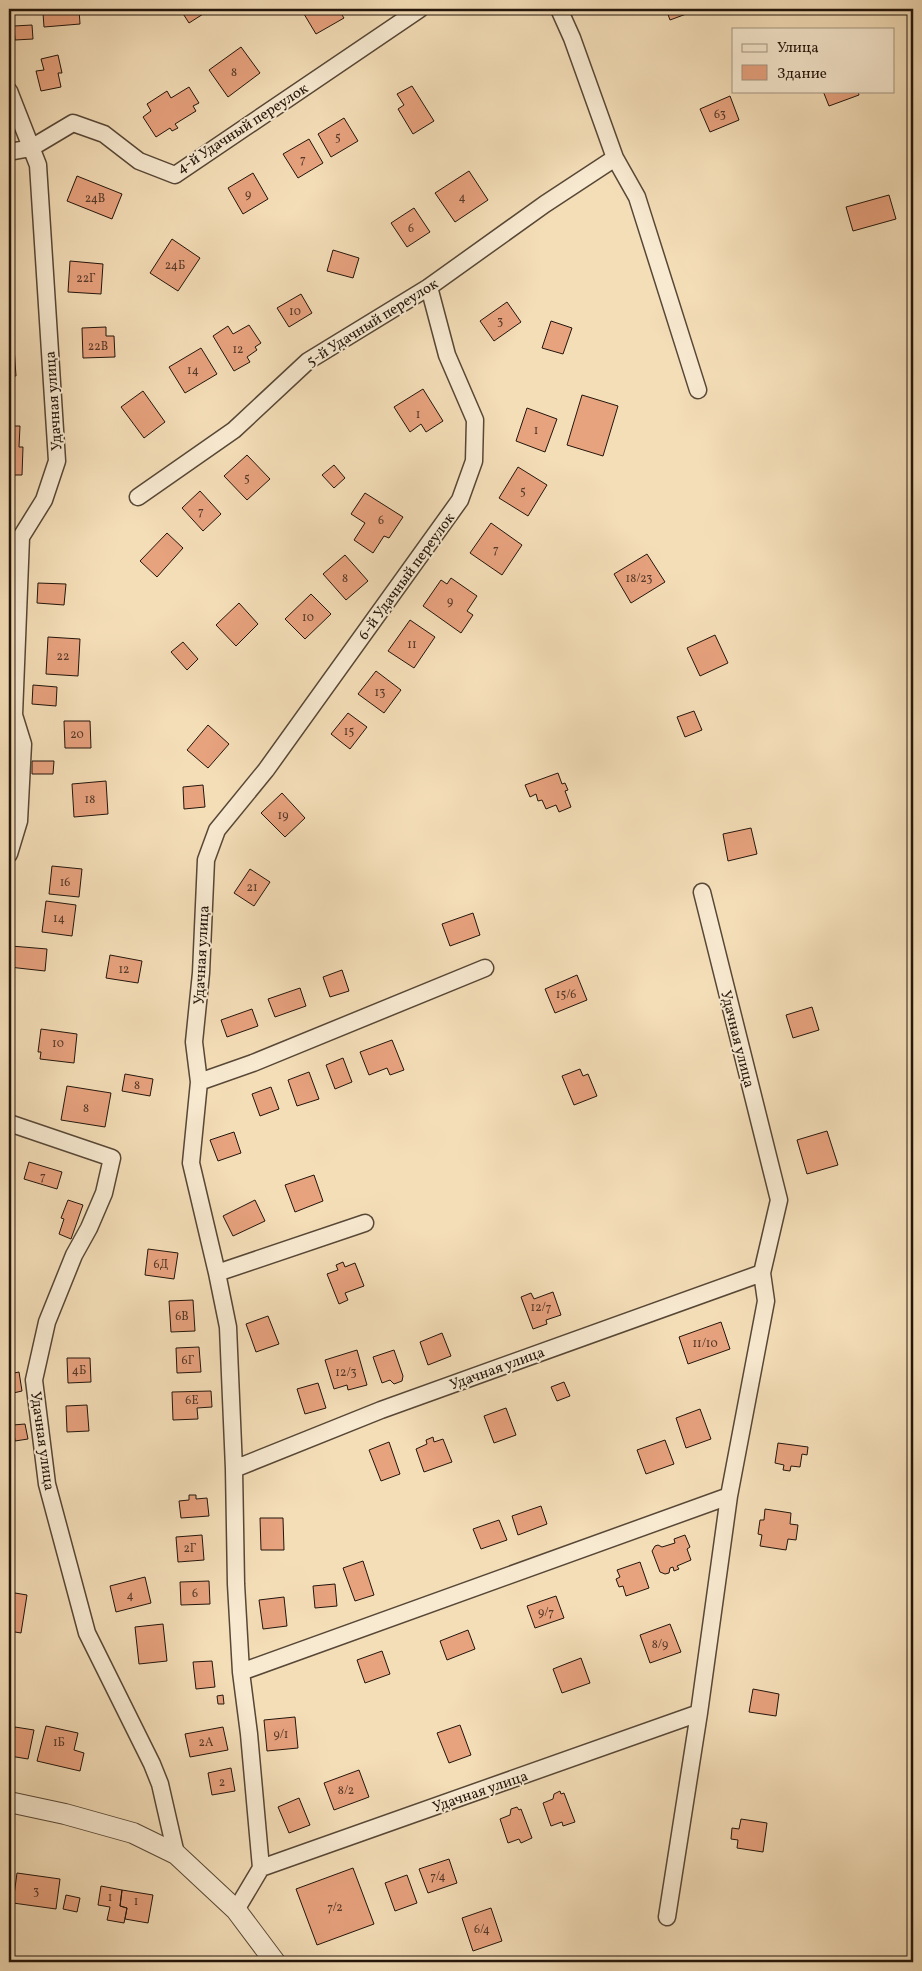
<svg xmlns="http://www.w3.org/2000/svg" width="922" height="1971" viewBox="0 0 922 1971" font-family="Vollkorn,serif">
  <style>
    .building { fill: #e7a27e; stroke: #23150b }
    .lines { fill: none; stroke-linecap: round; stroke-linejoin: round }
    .minor-casing { stroke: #574736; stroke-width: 19 }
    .tertiary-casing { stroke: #574736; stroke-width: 22 }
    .minor { stroke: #f8ead1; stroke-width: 16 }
    .tertiary { stroke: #f8ead1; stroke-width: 20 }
    .labels { text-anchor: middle; stroke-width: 4; stroke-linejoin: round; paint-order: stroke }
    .number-label { font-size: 12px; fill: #543828 }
    .street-label { font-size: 15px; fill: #23150b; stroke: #f8ead1 }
  </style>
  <rect width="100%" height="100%" fill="#f4deb8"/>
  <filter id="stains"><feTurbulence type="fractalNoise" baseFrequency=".004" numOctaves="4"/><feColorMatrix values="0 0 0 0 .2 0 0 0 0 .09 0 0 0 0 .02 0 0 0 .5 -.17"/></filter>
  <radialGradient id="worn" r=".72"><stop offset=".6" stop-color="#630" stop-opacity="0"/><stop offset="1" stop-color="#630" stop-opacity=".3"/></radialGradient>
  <path class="building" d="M56,9h23l1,15 -36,3 -1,-14 13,-1z
    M180,9h31l-22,14z
    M301,9h37l6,9 -28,16z
    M666,9h30l1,1 -27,10z
    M32,25l1,14 -18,1 -1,-14z
    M241,47l19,26 -32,24 -19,-27z
    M58,55l4,18h-4l3,14 -20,4 -5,-20 8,-1 -3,-11z
    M412,86l22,35 -21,13 -15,-25 6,-4 -7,-11z
    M189,87l10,16 -6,3 3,5 -21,13 3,4 -6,3 -2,-3 -14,9 -13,-20 8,-6 -4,-7 20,-13 4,7z
    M823,91h35l1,4 -30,11z
    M730,96l9,24 -29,12 -10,-23z
    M344,118l14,23 -27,16 -13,-23z
    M309,139l14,24 -25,15 -15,-24z
    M469,171l19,29 -33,22 -20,-29z
    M253,173l15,26 -25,15 -15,-26z
    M77,176l45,18 -10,25 -45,-18z
    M889,195l7,24 -43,12 -7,-24z
    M414,208l16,24 -23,15 -16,-24z
    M172,239l28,19 -22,33 -28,-18z
    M333,250l26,8 -6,20 -26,-7z
    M70,261l33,3 -2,30 -33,-2z
    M301,294l11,19 -23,14 -12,-19z
    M9,295l5,19 -5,1z
    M507,302l14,20 -27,19 -14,-20z
    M551,321l21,7 -9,26 -21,-6z
    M249,325l12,18 -6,4 2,3 -10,7 3,5 -16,9 -21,-35 15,-10 5,8z
    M106,327v9h8l1,21 -32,1 -1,-30z
    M14,347l2,29h-7v-28z
    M201,348l16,26 -32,19 -16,-26z
    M423,389l20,32 -17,11 -5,-8 -11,8 -16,-25z
    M143,391l22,31 -21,16 -23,-31z
    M582,395l36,11 -15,50 -36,-11z
    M527,408l30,11 -12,33 -29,-11z
    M9,426h11l-1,21h4l-1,28h-13z
    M247,455l23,24 -23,21 -23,-24z
    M334,465l11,13 -11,10 -12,-13z
    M518,467l29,18 -19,31 -29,-18z
    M200,491l21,23 -18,17 -21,-23z
    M365,493l38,24 -14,21 -5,-2 -11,17 -19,-13 11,-17 -14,-9z
    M491,523l31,22 -20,30 -32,-22z
    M167,533l16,15 -26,29 -17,-16z
    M647,554l18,28 -34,21 -17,-29z
    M345,555l23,26 -22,19 -23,-26z
    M451,578l26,18 -10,15 6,4 -12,18 -38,-27 18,-26 6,4z
    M38,583l28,1 -2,21 -27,-2z
    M311,594l20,20 -26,25 -20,-20z
    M239,603l19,21 -22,22 -20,-21z
    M410,620l25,17 -21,31 -26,-17z
    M715,635l13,28 -28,13 -13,-28z
    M48,637l32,2 -2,37 -32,-2z
    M183,642l15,17 -11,11 -16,-18z
    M376,671l25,19 -17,23 -26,-19z
    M33,685l24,2 -1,19 -24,-2z
    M694,711l8,19 -17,7 -8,-20z
    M348,713l19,14 -17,22 -19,-15z
    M64,721h26l1,27h-26z
    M208,725l21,19 -21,24 -21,-18z
    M32,761h22l-1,13h-21z
    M558,773l4,11 3,-1 3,7 -3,1 6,16 -12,5 -3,-7 -10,4 -4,-9 -4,1 -2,-7 -6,3 -5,-12z
    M106,781l2,33 -34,3 -2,-33z
    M203,785l2,22 -21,2 -1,-22z
    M282,793l23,25 -20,19 -24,-24z
    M751,828l6,26 -29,7 -5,-27z
    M52,866l30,3 -3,28 -30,-3z
    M250,869l20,13 -16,24 -20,-13z
    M46,901l30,4 -4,31 -30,-4z
    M473,913l7,22 -30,11 -8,-22z
    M11,946l36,3 -2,22 -36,-4z
    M110,955l32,6 -4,22 -32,-5z
    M342,970l7,21 -19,6 -7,-20z
    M577,975l10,25 -32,13 -10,-24z
    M300,988l6,18 -31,11 -7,-18z
    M812,1007l7,23 -26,8 -7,-23z
    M252,1009l6,17 -31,11 -6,-17z
    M41,1029l36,5 -3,29 -34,-4 1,-7h-3z
    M392,1040l12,30 -14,5 -3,-7 -18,7 -9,-23z
    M343,1058l9,24 -17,7 -9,-24z
    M580,1069l3,7 5,-2 9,22 -23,9 -12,-29z
    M309,1072l10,27 -22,7 -9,-26z
    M125,1074l28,5 -3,17 -28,-5z
    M67,1086l44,7 -6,34 -44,-7z
    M271,1087l8,22 -19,7 -8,-22z
    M827,1131l11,34 -31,9 -10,-34z
    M234,1132l7,21 -23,8 -8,-21z
    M29,1162l33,10 -5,17 -33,-10z
    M314,1175l9,26 -28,11 -10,-27z
    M68,1200l15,5 -12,34 -12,-5 5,-15 -3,-1z
    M255,1200l10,21 -32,15 -10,-20z
    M148,1249l30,4 -4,26 -29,-4z
    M343,1262l2,5 10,-4 9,23 -19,7 3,7 -9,4 -12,-30 11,-4 -2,-5z
    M553,1292l8,23 -15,5 1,4 -14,5 -12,-32 10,-4 3,6z
    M193,1300l2,31 -24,1 -2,-31z
    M268,1316l11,28 -23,8 -10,-28z
    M721,1322l9,27 -42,15 -9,-27z
    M442,1333l9,23 -23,9 -8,-23z
    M199,1347l2,25 -24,1 -1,-25z
    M357,1350l10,35 -19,5 -1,-5 -13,4 -9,-29z
    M394,1350l9,26 -1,5 -8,3 -4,-4 -8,3 -9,-26z
    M67,1358h23l1,24 -23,1z
    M19,1372l3,19 -13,3v-20z
    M564,1382l6,14 -13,5 -6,-14z
    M318,1383l8,25 -21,6 -8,-25z
    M211,1391l1,16 -15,1 1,11 -25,1 -1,-28z
    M87,1405l2,26 -22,1 -1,-26z
    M506,1408l10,27 -22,8 -10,-27z
    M700,1409l11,30 -25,9 -10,-30z
    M25,1424l3,15 -13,2 -2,-16z
    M433,1437l1,5 9,-3 9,23 -28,10 -8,-23 11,-5 -1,-4z
    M665,1440l9,24 -28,10 -9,-24z
    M389,1442l11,32 -19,7 -12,-31z
    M778,1443l30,4 -1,8 -5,-1 -2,13 -9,-1 -1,5 -7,-1 1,-5 -9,-2z
    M189,1495h7v4l11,-1 2,18 -28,2 -2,-17 10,-1z
    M541,1506l6,18 -29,11 -6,-19z
    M765,1509l26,4 -1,11 8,1 -2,15 -8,-1 -2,11 -26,-4 2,-11 -4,-1 2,-14h4z
    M260,1518h23l1,32h-23z
    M499,1520l8,20 -26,9 -8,-20z
    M202,1535l2,25 -26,2 -2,-25z
    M685,1535l5,12 -3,2 4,11 -14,6 2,3 -5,2 -1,-4 -3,1 -1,5 -4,1 -5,-2 -8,-21 3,-5 3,-1 4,2 13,-4 -1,-4z
    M363,1561l11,34 -19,6 -12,-33z
    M640,1562l9,26 -23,8 -3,-10 -4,1 -3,-8 4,-2 -3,-7z
    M145,1577l6,26 -35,9 -6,-26z
    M209,1581l1,23 -29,1 -1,-23z
    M335,1584l2,22 -22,2 -2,-22z
    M9,1592l18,3 -6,38 -12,-2z
    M556,1596l8,22 -29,10 -8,-22z
    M284,1597l3,29 -24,3 -4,-29z
    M163,1624l4,37 -28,3 -4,-37z
    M670,1624l11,28 -31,11 -10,-28z
    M468,1630l7,19 -28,11 -7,-19z
    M382,1651l8,23 -25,9 -8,-23z
    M581,1658l9,25 -28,10 -9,-24z
    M212,1661l3,26 -19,2 -3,-27z
    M753,1689l26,5 -3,22 -27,-4z
    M223,1695l1,9h-6l-1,-8z
    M295,1717l3,31 -31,3 -3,-31z
    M460,1725l11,30 -22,8 -12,-30z
    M46,1726l32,7 -4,17 10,3 -4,18 -43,-10z
    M15,1727l19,3 -6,29 -18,-3z
    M223,1727l5,23 -38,7 -5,-23z
    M231,1768l4,23 -23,4 -4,-22z
    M359,1770l10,27 -35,13 -10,-27z
    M560,1791l1,3 3,-1 11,29 -12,4 -1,-4 -11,4 -8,-23 10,-4 1,-5z
    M299,1798l11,27 -21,8 -11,-26z
    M517,1807l2,3 2,-1 11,29 -11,5 -2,-4 -11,4 -8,-24 10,-4 1,-6z
    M741,1819l26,4 -4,29 -26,-4 1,-8 -7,-1 1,-11 7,1z
    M449,1859l8,24 -29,10 -9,-24z
    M353,1868l21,56 -57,21 -21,-56z
    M17,1873l43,6 -4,30 -43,-6z
    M407,1875l10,28 -22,8 -10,-28z
    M101,1886l21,4 -2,16 7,2 -3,15 -17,-3 3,-13 -12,-2z
    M122,1890l31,5 -5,28 -23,-4 2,-11 -7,-2z
    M66,1895l14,3 -3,14 -14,-3z
    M491,1908l11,33 -29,10 -11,-33z"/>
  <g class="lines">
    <g class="minor-casing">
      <path id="minor" d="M559,9l13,29 43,120 22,39 61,193
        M9,91l29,74 19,296 -13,39 -23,37 -7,178 9,29 -4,77 -10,33
        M9,152l22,-4 42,-25 31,11 35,27 36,14 245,-166
        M138,497l96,-67 74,-69 121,-74 116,-83 70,-46
        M199,1082l54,-19 232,-95
        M9,1123l103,35 -8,35 -15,35 -15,27 -27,67 -13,58 13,104 40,149 65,131 8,20 16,70
        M217,1273l148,-50
        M234,1469l147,-59 381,-137
        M241,1672l488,-176
        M261,1868l438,-155
        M236,1910l25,-42 -12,-134 -8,-62 -5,-88 -2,-115 -6,-142 -11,-54 -26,-110 8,-81 -5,-40 7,-69 5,-113 11,-30 49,-60 194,-270 14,-39 1,-41 -28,-65 -18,-68
        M667,1917l32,-204 30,-217 37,-195 -4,-28 17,-73 -77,-308"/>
    </g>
    <g class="tertiary-casing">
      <path id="tertiary" d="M9,1802l56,12 68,19 43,21 60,56 39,52"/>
    </g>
    <use href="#minor" class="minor"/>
    <use href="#tertiary" class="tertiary"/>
  </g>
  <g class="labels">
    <g class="number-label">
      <text x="234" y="76">8</text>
      <text x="720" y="118">63</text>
      <text x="338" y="141">5</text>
      <text x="303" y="163">7</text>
      <text x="248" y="198">9</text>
      <text x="462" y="201">4</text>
      <text x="95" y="202">24В</text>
      <text x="411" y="232">6</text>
      <text x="175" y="269">24Б</text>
      <text x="86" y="282">22Г</text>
      <text x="295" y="315">10</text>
      <text x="500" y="325">3</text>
      <text x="98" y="350">22В</text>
      <text x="238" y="353">12</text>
      <text x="193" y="374">14</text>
      <text x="418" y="418">1</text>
      <text x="536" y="434">1</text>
      <text x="247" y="482">5</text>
      <text x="523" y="495">5</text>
      <text x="201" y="515">7</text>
      <text x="381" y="524">6</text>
      <text x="496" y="553">7</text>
      <text x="345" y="582">8</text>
      <text x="639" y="582">18/23</text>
      <text x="450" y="605">9</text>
      <text x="308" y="621">10</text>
      <text x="412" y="648">11</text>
      <text x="63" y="660">22</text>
      <text x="380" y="696">13</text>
      <text x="349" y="735">15</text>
      <text x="77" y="738">20</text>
      <text x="90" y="803">18</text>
      <text x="283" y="819">19</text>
      <text x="65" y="886">16</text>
      <text x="252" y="891">21</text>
      <text x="59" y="922">14</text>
      <text x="124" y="973">12</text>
      <text x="566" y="998">15/6</text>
      <text x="58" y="1047">10</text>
      <text x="137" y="1089">8</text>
      <text x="86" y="1112">8</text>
      <text x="43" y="1180">7</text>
      <text x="161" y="1268">6Д</text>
      <text x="541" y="1311">12/7</text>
      <text x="182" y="1320">6В</text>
      <text x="705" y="1347">11/10</text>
      <text x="188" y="1364">6Г</text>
      <text x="79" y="1374">4Б</text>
      <text x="346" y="1376">12/3</text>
      <text x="192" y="1404">6Е</text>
      <text x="190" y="1552">2Г</text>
      <text x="195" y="1597">6</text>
      <text x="130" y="1599">4</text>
      <text x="546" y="1616">9/7</text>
      <text x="660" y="1648">8/9</text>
      <text x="281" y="1738">9/1</text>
      <text x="59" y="1746">1Б</text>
      <text x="206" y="1746">2А</text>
      <text x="222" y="1786">2</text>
      <text x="346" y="1794">8/2</text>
      <text x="438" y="1880">7/4</text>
      <text x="36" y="1895">3</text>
      <text x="110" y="1901">1</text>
      <text x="136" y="1905">1</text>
      <text x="335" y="1911">7/2</text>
      <text x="482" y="1933">6/4</text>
    </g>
    <g class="street-label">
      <text transform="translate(242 128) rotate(-33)" y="5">4-й Удачный переулок</text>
      <text transform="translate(372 322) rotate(-32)" y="5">5-й Удачный переулок</text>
      <text transform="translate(53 401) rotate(-94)" y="5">Удачная улица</text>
      <text transform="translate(406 576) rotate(-54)" y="5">6-й Удачный переулок</text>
      <text transform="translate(201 955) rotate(-87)" y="5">Удачная улица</text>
      <text transform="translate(738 1039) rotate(76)" y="5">Удачная улица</text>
      <text transform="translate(497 1368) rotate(-20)" y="5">Удачная улица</text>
      <text transform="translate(43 1441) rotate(82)" y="5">Удачная улица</text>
      <text transform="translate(480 1791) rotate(-19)" y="5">Удачная улица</text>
    </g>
  </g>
  <rect width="922" height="1971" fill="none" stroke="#f4deb8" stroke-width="30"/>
  <rect x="10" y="10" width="902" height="1951" fill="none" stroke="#23150b" stroke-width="2.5"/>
  <rect x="15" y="15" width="892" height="1941" fill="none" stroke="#23150b"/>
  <rect x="732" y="28" width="162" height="65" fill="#f8ead1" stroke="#a39582"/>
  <rect x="742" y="44" width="25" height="8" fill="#f8ead1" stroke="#a39582"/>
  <text x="777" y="52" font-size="15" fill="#23150b">Улица</text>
  <rect x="742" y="65" width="25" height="15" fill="#e7a27e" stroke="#a39582"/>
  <text x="777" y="78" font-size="15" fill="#23150b">Здание</text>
  <rect width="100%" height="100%" filter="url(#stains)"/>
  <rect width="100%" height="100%" fill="url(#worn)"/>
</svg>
